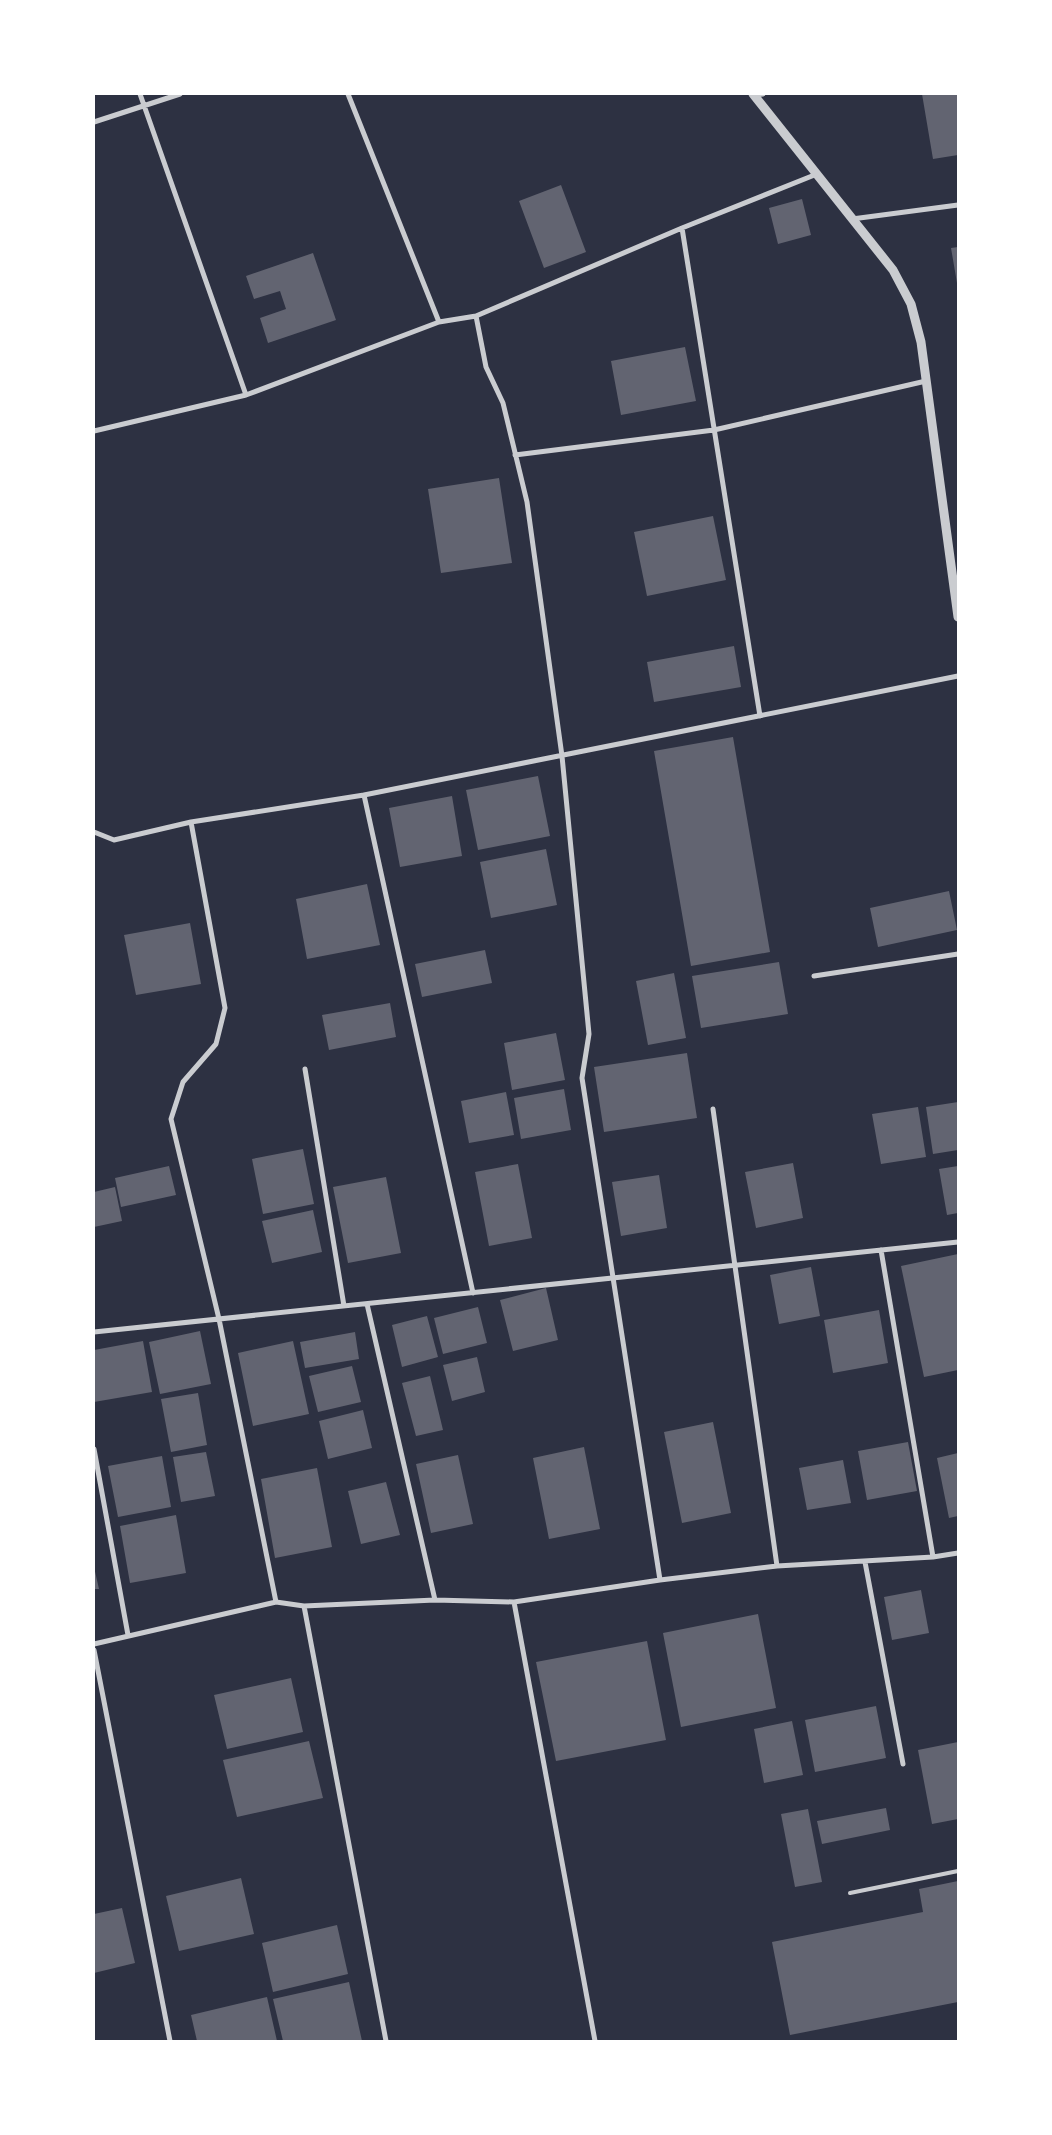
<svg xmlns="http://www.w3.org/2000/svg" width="1052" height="2135" viewBox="0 0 1052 2135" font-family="Lora,serif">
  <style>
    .building { fill: #626471 }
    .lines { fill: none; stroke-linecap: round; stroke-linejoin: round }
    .service { stroke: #caccd0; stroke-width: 4 }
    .minor { stroke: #caccd0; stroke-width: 5 }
    .tertiary { stroke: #caccd0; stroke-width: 9 }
  </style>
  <rect width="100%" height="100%" fill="#2d3142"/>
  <path class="building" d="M922,94h36v61l-25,4z
    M561,185l25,67 -42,16 -25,-67z
    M802,199l9,36 -33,9 -9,-36z
    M958,247v36h-1l-6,-35z
    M313,253l23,67 -68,23 -8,-25 26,-9 -6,-18 -26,8 -8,-23z
    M685,347l11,54 -75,14 -10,-54z
    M499,478l13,85 -71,10 -13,-84z
    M713,516l13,64 -79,16 -13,-64z
    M734,646l7,41 -87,15 -7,-40z
    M733,737l37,215 -79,14 -37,-215z
    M538,776l12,60 -72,14 -12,-60z
    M452,796l10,60 -62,11 -11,-59z
    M546,849l11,56 -66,13 -11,-56z
    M367,884l13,61 -73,14 -11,-60z
    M949,891l8,39 -79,17 -8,-39z
    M190,923l11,61 -65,11 -12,-60z
    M485,950l7,33 -70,14 -7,-33z
    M779,962l9,52 -87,14 -9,-52z
    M674,973l12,65 -38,7 -12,-64z
    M390,1003l6,34 -67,13 -7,-35z
    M556,1033l9,47 -53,10 -8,-47z
    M687,1053l10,65 -93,14 -10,-65z
    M564,1089l7,41 -50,9 -7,-41z
    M506,1092l8,43 -45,8 -8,-42z
    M958,1102v48l-25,4 -7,-47z
    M918,1107l8,50 -45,7 -9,-50z
    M303,1149l11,55 -51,10 -11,-55z
    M793,1163l10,55 -47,10 -11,-56z
    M518,1164l14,74 -43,8 -14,-74z
    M169,1166l7,29 -55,12 -6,-29z
    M958,1166v47l-11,2 -8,-46z
    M659,1175l8,53 -46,8 -9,-54z
    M386,1177l15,76 -53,10 -15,-76z
    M115,1187l7,34 -28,6v-35z
    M313,1210l9,42 -50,11 -10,-42z
    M958,1254v116l-34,7 -23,-111z
    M811,1267l9,49 -41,8 -9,-49z
    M546,1288l12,52 -45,11 -13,-51z
    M478,1307l9,36 -44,11 -9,-36z
    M879,1310l9,53 -55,10 -9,-53z
    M427,1316l11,41 -36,10 -10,-42z
    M200,1331l11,53 -51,10 -11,-52z
    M355,1332l4,27 -54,9 -5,-26z
    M143,1341l9,51 -58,10v-52z
    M293,1341l16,73 -56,12 -15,-73z
    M477,1357l8,35 -33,9 -9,-36z
    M352,1366l9,36 -43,10 -9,-36z
    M430,1376l13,54 -27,6 -14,-53z
    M198,1393l9,52 -36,7 -10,-53z
    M363,1410l9,38 -44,11 -9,-38z
    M713,1422l18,91 -49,10 -18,-91z
    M908,1442l9,49 -50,9 -9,-49z
    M584,1447l16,82 -51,10 -16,-81z
    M206,1452l9,44 -34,6 -8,-45z
    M958,1453v63l-9,2 -12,-60z
    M458,1455l15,69 -42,9 -15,-69z
    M162,1456l9,51 -53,10 -10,-51z
    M843,1460l8,43 -44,7 -8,-42z
    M317,1468l15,79 -57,11 -14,-79z
    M386,1482l14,53 -39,9 -13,-53z
    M176,1515l10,58 -56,10 -10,-57z
    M94,1567l5,22h-5z
    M921,1590l8,43 -37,7 -8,-43z
    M758,1614l18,94 -95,19 -18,-94z
    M647,1641l19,99 -110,21 -20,-99z
    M291,1678l12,54 -76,17 -13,-54z
    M876,1706l10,52 -71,14 -10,-52z
    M792,1721l11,54 -39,8 -10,-54z
    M309,1741l14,57 -86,19 -14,-57z
    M958,1742v77l-26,5 -14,-74z
    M886,1808l4,22 -68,14 -5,-23z
    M808,1809l14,73 -27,5 -14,-73z
    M241,1878l13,56 -75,17 -13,-55z
    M958,1881v121l-168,33 -18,-93 151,-30 -4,-23z
    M122,1908l13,55 -41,10v-59z
    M337,1925l11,49 -75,18 -11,-49z
    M349,1982l13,59h-79l-10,-42z
    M267,1997l10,44h-80l-6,-26z"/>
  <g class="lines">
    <path class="service" d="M850,1893l108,-22"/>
    <path class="minor" d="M140,94l106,301
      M348,94l91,228
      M754,95l9,-1
      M94,122l86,-28
      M852,219l106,-14
      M682,228l78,488
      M476,316l10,51 17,36 24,99 35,254 27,278 -7,44 78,502
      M94,431l152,-36 193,-73 37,-6 206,-88 135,-54
      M515,455l199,-25 212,-49
      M364,795l109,498
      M191,822l34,186 -9,36 -33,38 -12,37 48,200 57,283
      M94,832l20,8 77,-18 173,-27 594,-119
      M814,976l144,-22
      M305,1069l39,237
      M713,1109l64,457
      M881,1250l52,307
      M367,1304l68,296
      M94,1332l864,-90
      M94,1449l34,186
      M865,1562l38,202
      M514,1602l81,439
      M304,1606l82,435
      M94,1644l182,-42 28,4 131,-6 79,2 146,-22 117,-14 156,-9 25,-4
      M94,1650l76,391"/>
    <path class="tertiary" d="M753,94l140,176 18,34 10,38 37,275"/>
  </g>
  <rect width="1052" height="2135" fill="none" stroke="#ffffff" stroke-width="190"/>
</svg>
